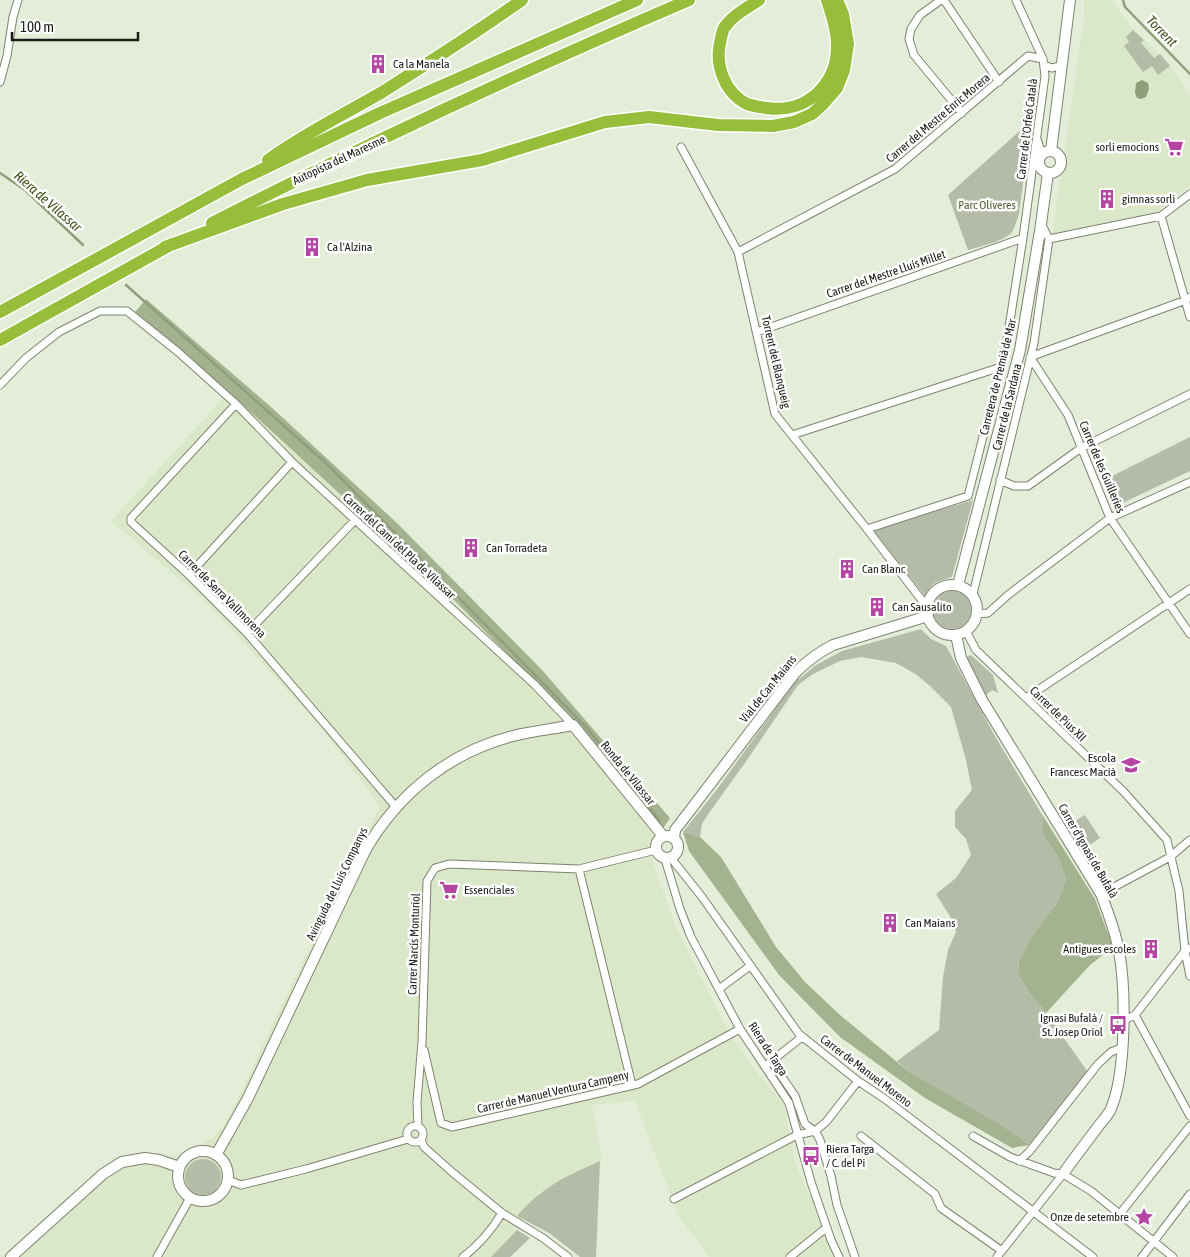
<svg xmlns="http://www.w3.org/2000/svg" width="1190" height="1257" viewBox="0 0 1190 1257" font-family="'Asap Condensed',sans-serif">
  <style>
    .built { fill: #dbe7c9 }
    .green { fill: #b4bca7 }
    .forest { fill: #a4b28f }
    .water { fill: #909e7c }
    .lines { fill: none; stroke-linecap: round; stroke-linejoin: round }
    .stream { stroke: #909e7c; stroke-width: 2.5 }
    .street-casing { stroke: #7c8470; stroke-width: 9 }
    .secondary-casing { stroke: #7c8470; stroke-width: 12 }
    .highway-casing { stroke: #fff; stroke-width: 15 }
    .street { stroke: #fff; stroke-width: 7 }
    .secondary { stroke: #fff; stroke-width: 10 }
    .highway { stroke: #96be3a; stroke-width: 12 }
    .labels { text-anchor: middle; stroke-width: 5; stroke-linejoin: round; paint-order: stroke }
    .poi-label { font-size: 12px; fill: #191c14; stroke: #fff; text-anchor: start }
    .street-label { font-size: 12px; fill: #191c14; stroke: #fff }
    .park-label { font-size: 12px; fill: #4c5e29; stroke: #fff }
    .water-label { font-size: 14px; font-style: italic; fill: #40511c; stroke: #fff }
  </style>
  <rect width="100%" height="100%" fill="#e4edd7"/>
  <path class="built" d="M1084,0h28l19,27 37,35 18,28 4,3v92l-33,27 -105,23 32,-217z
    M229,392l210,193 130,131 93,114 -10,29 24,69 53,104 26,38 29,35 11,58 44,94h-129l-32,-42 -43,-114 -43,4 10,57 -63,31 -22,37 -26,27h-490l111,-99 31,-6 31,4 39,-18 14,-17 64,-135 89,-180 -61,-81 -116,-126 -92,-78z"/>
  <path class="green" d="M1133,30l11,10 -3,3 13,15 6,-4 10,12 -12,9 -6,-9 -9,6 -19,-26 5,-4 -3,-5z
    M1031,121l-12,93c-2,6 -4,13 -7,18 -7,9 -33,15 -44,18l-20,-55z
    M1190,437v34l-76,36 -10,-27z
    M973,500l-21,77c-13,4 -21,5 -27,19l-52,-66z
    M933 610a19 19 0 1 1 38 0a19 19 0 1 1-38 0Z
    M921,629l10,10 15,7 50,92 47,78 -1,17 17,26 7,21 -8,21 -24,32 -15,27 -1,15 13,20 15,18 42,59 -50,65 -9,8 -7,-6 -114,-68 -11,-10 42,-31 4,-53 5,-27 8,-18 -5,-14 -15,-24 20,-16 15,-23 -5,-16 -11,-12v-16l17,-21 -6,-30 -15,-53 -21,-21 -13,-11 -21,-12 -35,-6 -21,4 -27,13 -15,11 -51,75 -38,53 -7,11 -2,13 -17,-5 35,-44 76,-105 22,-18 26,-14z
    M971,655l22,20 5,18 -6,-3 -7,6 -21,-38z
    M1085,815l15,23 -12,8 -15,-24z
    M185 1177a18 18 0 1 1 36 0a18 18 0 1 1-36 0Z
    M600,1161l-4,96h-16l-31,-24 -32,-17c26,-30 48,-39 83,-55z
    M517,1230l13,8 -20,19h-19z"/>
  <path class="forest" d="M146,299l124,107 128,118 144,146 128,148 -8,12 -84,-105 -139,-140 -210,-193 -16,-12 -78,-68z
    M1043,816l52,83 18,48 -23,18 -44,48 -15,-18 -13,-20 1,-15 15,-27 24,-32 8,-21 -7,-21 -17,-26z
    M683,832l17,5 21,20 55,90 29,35 35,33 68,56 89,52 25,16 7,6 -17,3 -87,-50 -85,-61 -61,-62 -90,-124z"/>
  <path class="water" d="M1142,80l6,3 1,6 -3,8 -5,2 -4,-1 -2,-5 1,-10z"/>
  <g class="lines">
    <path class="stream" d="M1123,0l2,7 65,67
      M0,173l25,17 58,55
      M126,285l202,180 259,263 73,93"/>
    <g class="street-casing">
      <path id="street" d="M941,0l-21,15 -9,14 -2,10 5,16 48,58
        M944,0l55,82
        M1044,65l8,3 10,-3
        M0,82l7,-26 6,-39 5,-17
        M1037,139l5,15
        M681,147l57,105 37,162 92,115 60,78
        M1161,216l29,101
        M1049,239l112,-23 29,-22
        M738,252l157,-83 133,-113 15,3
        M757,332l266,-94
        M1030,357l38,58 42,103 80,116
        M1030,357l156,-57 4,-3
        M0,385l26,-27 33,-26 41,-21h27l51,41 58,52 56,58 242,222 39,41
        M236,404l-105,114v4l58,53 58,58 149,174
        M792,435l209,-68
        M1000,480l14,6h14l53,-38 109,-54
        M867,529l101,-33 38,-150 17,-108 22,-162 -2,-17 -27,-59
        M189,575l103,-113
        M973,594l61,-251 15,-104 -7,-14
        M978,614l10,-1 20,-18 102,-77 80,-36
        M966,631l10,19 148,142 43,48 12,51 6,60 5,25
        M247,633l108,-113
        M1026,698l164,-109
        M671,858l31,39 97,137 59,47 27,18 208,158
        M665,859l15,50 11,28 49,92 49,74 22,79 20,58 8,17
        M579,869l53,216
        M1101,894l69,-37 20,-17
        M719,989l31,-23
        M1135,1015l55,101
        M1122,1021l13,-6 50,-64 5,-3
        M424,1050l17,73 11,4 186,-43 102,-55
        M771,1061l24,35 10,28 10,7 5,9 11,36 6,29 18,52
        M769,1063l33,-26
        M407 1134a8 8 0 1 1 16 0a8 8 0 1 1-16 0Z
        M418,1126l-1,-24 5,-60 5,-161 8,-13 14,-4 130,5 77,-19
        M861,1136l74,58 6,14 61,43
        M973,1136l37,21 44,16 9,1 28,17 82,66
        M421,1140l3,7 28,25 50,41 41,25 25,19
        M1019,1161l10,-9 69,-88 13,-12 10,-4
        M228,1180l13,5 65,-16 102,-30
        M674,1199l123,-64 18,-4 11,-9 32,-41
        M1119,1215l71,-89
        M157,1257l33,-59
        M463,1257c16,-12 28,-26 39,-44
        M790,1257l36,-29
        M997,1257l66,-83
        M1142,1257l48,-63"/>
    </g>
    <g class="secondary-casing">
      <path id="secondary" d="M1051,151l19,-151
        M1039 162a11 11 0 1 1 22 0a11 11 0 1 1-22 0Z
        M927 610a25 25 0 1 1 50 0a25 25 0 1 1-50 0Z
        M958,585l62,-235 20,-119 8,-58
        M956,635l5,23 21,42 119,194c7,18 14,37 18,57 7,38 7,120 -7,155 -2,8 -10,15 -15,22 -11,15 -23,30 -34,46
        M656 847a11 11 0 1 1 22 0a11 11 0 1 1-22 0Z
        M674,838l1,-8 7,-9 113,-148c12,-12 24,-21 38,-28l95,-29
        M178 1176a25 25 0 1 1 50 0a25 25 0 1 1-50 0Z
        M216,1155l32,-57 118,-249c33,-56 84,-97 147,-113 20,-5 40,-7 60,-11l90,111
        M11,1257l92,-83 19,-12 23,-4 14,2 20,7"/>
    </g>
    <g class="highway-casing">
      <path id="highway" d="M759,0c-12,8 -26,15 -35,28 -2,4 -3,10 -4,15 -5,23 5,50 27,61 6,2 13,3 19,4 40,6 72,-23 71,-64 0,-12 -6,-32 -10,-44
        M268,160c37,-27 77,-46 116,-69 46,-29 93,-59 138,-91
        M212,223c156,-80 316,-154 477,-223
        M165,247l118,-43 84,-24 115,-20 123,-38 44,-5 69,8 55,1 21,-4 18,-8 11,-10 14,-16 7,-18 4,-26 -5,-30 -6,-14
        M0,312l242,-133 138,-66 257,-113
        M0,340l172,-96"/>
    </g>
    <use href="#street" class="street"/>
    <use href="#secondary" class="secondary"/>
    <use href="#highway" class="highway"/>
  </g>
  <defs>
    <g id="building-bare" transform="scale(1.5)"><path d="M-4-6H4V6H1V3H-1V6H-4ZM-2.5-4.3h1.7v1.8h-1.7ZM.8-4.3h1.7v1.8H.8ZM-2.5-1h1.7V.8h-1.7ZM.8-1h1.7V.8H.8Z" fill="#b545a2" stroke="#fff" stroke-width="2.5" paint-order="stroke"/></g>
    <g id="supermarket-bare" transform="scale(1.5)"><path d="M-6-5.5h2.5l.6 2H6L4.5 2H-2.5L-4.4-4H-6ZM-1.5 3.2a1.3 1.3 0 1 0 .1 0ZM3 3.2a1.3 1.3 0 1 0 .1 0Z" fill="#b545a2" stroke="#fff" stroke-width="2.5" paint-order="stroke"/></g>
    <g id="school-bare" transform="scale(1.5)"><path d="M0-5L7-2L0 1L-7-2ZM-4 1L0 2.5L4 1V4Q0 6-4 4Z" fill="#b545a2" stroke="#fff" stroke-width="2.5" paint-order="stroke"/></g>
    <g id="bus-bare" transform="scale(1.5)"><path d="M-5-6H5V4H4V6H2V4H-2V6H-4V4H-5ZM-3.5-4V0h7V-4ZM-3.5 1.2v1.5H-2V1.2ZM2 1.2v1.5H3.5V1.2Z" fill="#b545a2" stroke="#fff" stroke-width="2.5" paint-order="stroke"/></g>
    <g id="sight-bare" transform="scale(1.5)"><path d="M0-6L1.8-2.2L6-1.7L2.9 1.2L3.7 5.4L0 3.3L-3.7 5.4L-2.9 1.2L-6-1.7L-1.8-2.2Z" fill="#b545a2" stroke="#fff" stroke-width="2.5" paint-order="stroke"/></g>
  </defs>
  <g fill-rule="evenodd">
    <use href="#building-bare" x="378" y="64"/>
    <use href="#supermarket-bare" x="1174" y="147"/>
    <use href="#building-bare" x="1107" y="199"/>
    <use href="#building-bare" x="312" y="247"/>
    <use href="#building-bare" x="471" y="548"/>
    <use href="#building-bare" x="847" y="569"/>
    <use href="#building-bare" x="877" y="607"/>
    <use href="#school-bare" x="1131" y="765"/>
    <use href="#supermarket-bare" x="449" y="890"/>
    <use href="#building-bare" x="890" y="923"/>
    <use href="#building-bare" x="1151" y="949"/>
    <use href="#bus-bare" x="1118" y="1025"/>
    <use href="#bus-bare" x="811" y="1156"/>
    <use href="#sight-bare" x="1144" y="1217"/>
  </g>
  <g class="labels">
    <g class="poi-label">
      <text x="393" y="68">Ca la Manela</text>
      <text x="1159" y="151" text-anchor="end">sorli emocions</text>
      <text x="1122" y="203">gimnas sorli</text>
      <text x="327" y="251">Ca l'Alzina</text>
      <text x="486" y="552">Can Torradeta</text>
      <text x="862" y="573">Can Blanc</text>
      <text x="892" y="611">Can Sausalito</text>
      <text x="1116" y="762" text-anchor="end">Escola<tspan x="1116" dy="14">Francesc Macià</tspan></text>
      <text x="464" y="894">Essenciales</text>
      <text x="905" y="927">Can Maians</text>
      <text x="1136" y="953" text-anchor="end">Antigues escoles</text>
      <text x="1103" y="1022" text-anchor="end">Ignasi Bufalà /<tspan x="1103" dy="14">St. Josep Oriol</tspan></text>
      <text x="826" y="1153">Riera Targa<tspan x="826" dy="14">/ C. del Pi</tspan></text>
      <text x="1129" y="1221" text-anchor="end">Onze de setembre</text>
    </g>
    <g class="street-label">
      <text transform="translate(938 118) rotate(-40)" y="4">Carrer del Mestre Enric Morera</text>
      <text transform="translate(1027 129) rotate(-83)" y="4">Carrer de l'Orfeó Català</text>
      <text transform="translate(339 160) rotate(-25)" y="4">Autopista del Maresme</text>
      <text transform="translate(886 274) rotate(-19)" y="4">Carrer del Mestre Lluís Millet</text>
      <text transform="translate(776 362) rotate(77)" y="4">Torrent del Blanqueig</text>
      <text transform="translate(998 377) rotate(-76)" y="4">Carretera de Premià de Mar</text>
      <text transform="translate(1007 407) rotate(-76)" y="4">Carrer de la Sardana</text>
      <text transform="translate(1102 467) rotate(67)" y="4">Carrer de les Guilleries</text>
      <text transform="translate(399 546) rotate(43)" y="4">Carrer del Camí del Pla de Vilassar</text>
      <text transform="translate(222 594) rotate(45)" y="4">Carrer de Serra Vallmorena</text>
      <text transform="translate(768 689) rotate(-51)" y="4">Vial de Can Maians</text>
      <text transform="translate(1058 714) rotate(44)" y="4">Carrer de Pius XII</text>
      <text transform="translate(628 773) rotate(51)" y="4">Ronda de Vilassar</text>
      <text transform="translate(1088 851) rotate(60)" y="4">Carrer d'Ignasi de Bufalà</text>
      <text transform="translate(337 884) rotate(-64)" y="4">Avinguda de Lluís Companys</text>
      <text transform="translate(414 944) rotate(-88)" y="4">Carrer Narcís Monturiol</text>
      <text transform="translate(768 1049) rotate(57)" y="4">Riera de Targa</text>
      <text transform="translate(866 1071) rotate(37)" y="4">Carrer de Manuel Moreno</text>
      <text transform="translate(553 1092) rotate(-13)" y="4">Carrer de Manuel Ventura Campeny</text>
    </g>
    <g class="park-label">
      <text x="987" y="209">Parc Oliveres</text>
    </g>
    <g class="water-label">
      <text transform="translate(1162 31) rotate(46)" y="5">Torrent</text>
      <text transform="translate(48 201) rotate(41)" y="5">Riera de Vilassar</text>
    </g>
  </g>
  <path d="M12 32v8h126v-8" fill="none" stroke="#191c14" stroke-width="2.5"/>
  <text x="20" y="32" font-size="15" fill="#191c14" stroke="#ffffff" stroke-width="4" paint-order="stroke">100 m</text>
</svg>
